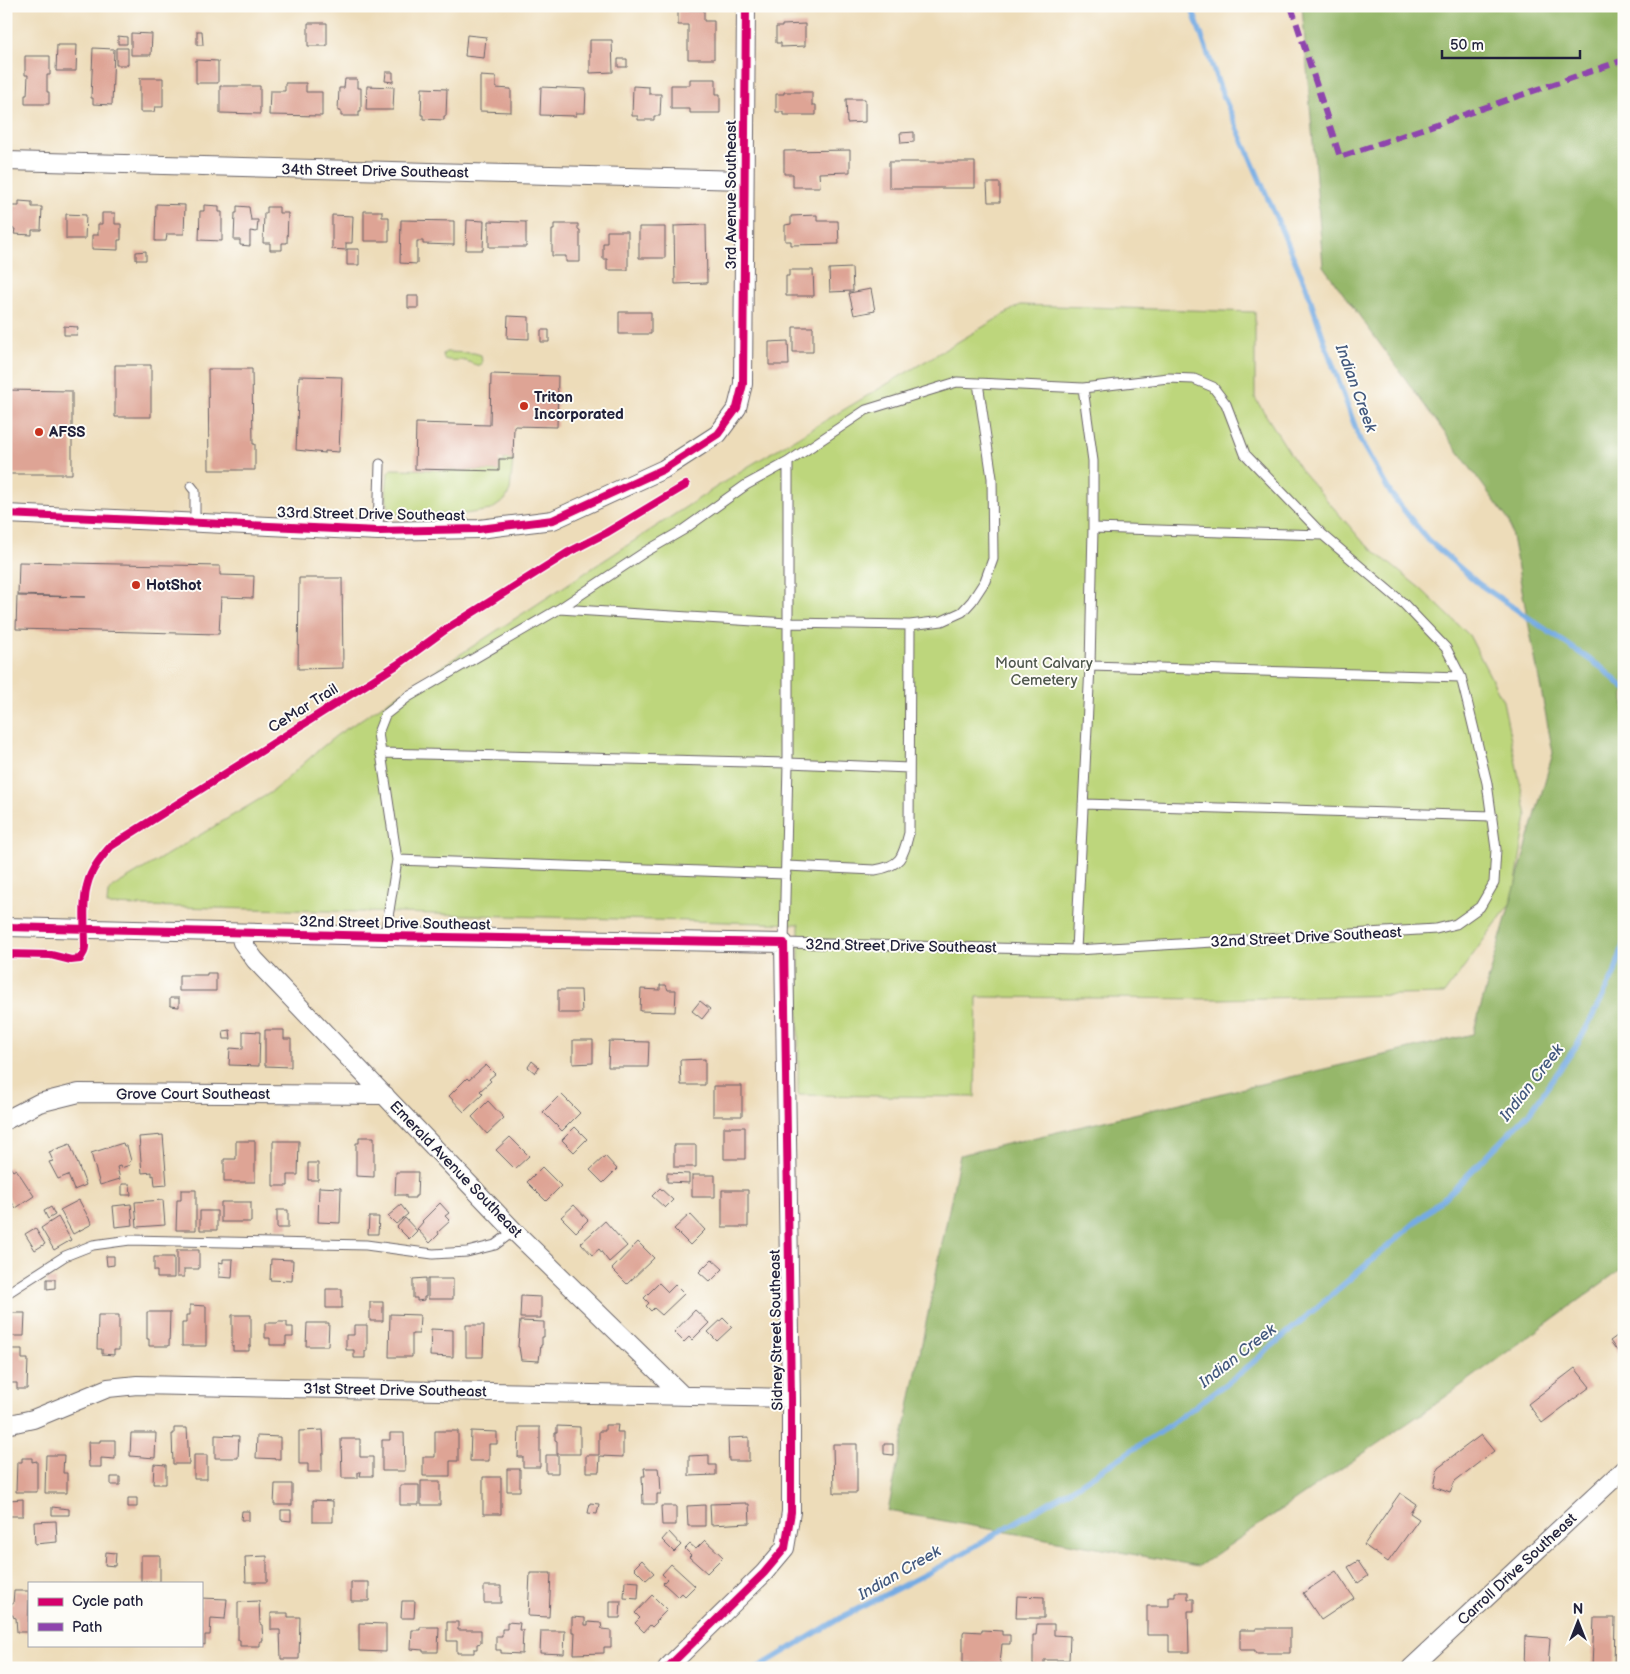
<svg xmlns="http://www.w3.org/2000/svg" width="1630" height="1674" viewBox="0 0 1630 1674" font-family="'Balsamiq Sans',sans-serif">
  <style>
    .green { fill: #bdd67b; stroke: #707c5b }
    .forest { fill: #96b76b; stroke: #5c6c53 }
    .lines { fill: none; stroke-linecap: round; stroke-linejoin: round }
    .stream { stroke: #75abe3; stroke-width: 5.5 }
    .building { fill: #dea495 }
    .lane-casing { stroke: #696367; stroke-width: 11 }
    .street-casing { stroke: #696367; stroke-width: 20 }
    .lane { stroke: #fff; stroke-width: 9 }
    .street { stroke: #fff; stroke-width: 18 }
    .quiet { stroke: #8e44ad; stroke-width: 6; stroke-dasharray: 12 6; stroke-linecap: butt }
    .cycleway-casing { stroke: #fdfcf7; stroke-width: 11 }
    .cycleway { stroke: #d6006c; stroke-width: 8 }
    .poi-dot { fill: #c8321e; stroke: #fdfcf7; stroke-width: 2 }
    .labels { text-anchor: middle; stroke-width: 4; stroke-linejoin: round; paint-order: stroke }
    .street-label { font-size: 15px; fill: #22223b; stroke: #fdfcf7 }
    .poi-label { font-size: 15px; font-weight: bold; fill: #22223b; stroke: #fdfcf7; text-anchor: start }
    .park-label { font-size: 15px; fill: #50584e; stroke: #fdfcf7 }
    .water-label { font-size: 16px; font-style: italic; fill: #43597e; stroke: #fdfcf7 }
  </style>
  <rect width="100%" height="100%" fill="#fdfcf7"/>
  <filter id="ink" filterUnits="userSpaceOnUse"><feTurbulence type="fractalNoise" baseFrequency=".02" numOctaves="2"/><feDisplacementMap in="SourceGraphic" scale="10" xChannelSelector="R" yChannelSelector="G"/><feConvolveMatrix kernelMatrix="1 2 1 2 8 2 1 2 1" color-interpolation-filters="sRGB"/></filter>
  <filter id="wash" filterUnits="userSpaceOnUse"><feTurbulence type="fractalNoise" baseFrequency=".0096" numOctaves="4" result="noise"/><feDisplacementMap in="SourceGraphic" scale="20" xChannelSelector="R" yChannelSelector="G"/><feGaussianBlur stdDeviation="1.12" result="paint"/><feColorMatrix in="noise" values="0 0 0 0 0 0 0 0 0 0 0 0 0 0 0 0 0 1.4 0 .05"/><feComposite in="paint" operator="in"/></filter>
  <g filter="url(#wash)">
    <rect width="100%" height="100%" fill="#eddcb9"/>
    <path class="green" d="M1020,305l235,7v86l45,71 64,74 57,46 48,46 34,66 24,115 -14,84 -69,94 -226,5 -241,-2 -2,100 -177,-2 1,-171 -692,-19 1,-12 5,-6 157,-94c24,-19 43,-40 67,-58l407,-266z
      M446,352l28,1 7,2 1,7 -1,3c-7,1 -10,-3 -16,-4 -8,-2 -11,1 -21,-2l-1,-5z
      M504,459h9l-3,32 -5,9 -14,10 -26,4h-67c-17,-6 -11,-27 -10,-42l3,-3 108,2v-8h5z"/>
    <path class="forest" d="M1302,6h322v1261l-187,136 -238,163 -311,-55 72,-356 513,-121 80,-281 -44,-232 -186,-255z"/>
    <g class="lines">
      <path class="stream" d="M1191,6l29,82 86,198 20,60 34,94 31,54 36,45 52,45 123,84 22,20
        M757,1668l87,-52 99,-51 132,-78 88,-57 80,-59 210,-181 77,-78 49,-70 35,-67 10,-32"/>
    </g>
    <g id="blocks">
      <path class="building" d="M678,10h26v11h10v38h-26v-34h-10z
        M308,23h19v23h-19z
        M805,24v22l-24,1v-4h-5v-16h6v-2z
        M197,31h5l1,14h-6z
        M131,33l21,1 -1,21h-20z
        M467,35l19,2 -2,21 -19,-2z
        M118,36l9,1v7h-9z
        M590,40h22l1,32 -23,1z
        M57,45h20l-1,26h-20z
        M93,48l21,1 -2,56 -19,-1v-6h-2z
        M116,48h12v17h-12z
        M25,56h25v19h-3v17h2v12h-24v-9h2l1,-20h-3z
        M618,59h9v8h-9z
        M196,60l22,1v22h-22z
        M386,72h7v10l-8,-1z
        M480,76l16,1v11l15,1v23l-31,-1z
        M140,78h23v29h-8l-1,5h-14z
        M345,79h12v9h4v23h-2v5h-18v-5h-3l1,-23h5z
        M690,79h26v15h4v19h-30v-4h-19v-24h19z
        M285,83h21v9h16v24l-53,-1 1,-24h15z
        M220,86h40v28l-40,-1z
        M367,86l27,1 -1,23h-27z
        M633,86l16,1v7h12l-1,22h-6v4h-16v-4h-6z
        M541,87l45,2 -1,24h-9v3l-36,-1z
        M422,88l25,1 -1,27h-2v4l-21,-1v-4h-2z
        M784,92h28v13h4v10h-33v-3h-7v-18h8z
        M846,99h19v23l-18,1z
        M914,132v10l-13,1 -1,-10z
        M850,150v22l-31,1 1,14h-27v-13h-9v-23z
        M889,162h86v26h-86z
        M987,183h13v19h-12z
        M19,201l13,1v5h10l-1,23h-9v5l-18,-1 1,-5 -9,-1 2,-22h11z
        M156,204l29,1 -1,29h-17l-1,7h-11z
        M204,205l15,1v6h3v29l-23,-1 1,-29h4z
        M237,206l12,1 2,13h7l-1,12 -7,-1v15l-10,-1v-5h-6l1,-27h2z
        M267,207h12v6h9l-1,30h-5v7h-12v-7h-7l1,-30h3z
        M364,211h18v6h7v24h-25z
        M102,213h13v11h6v16h-3v10l-26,-1v-14h6v-11h4z
        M66,214l20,1 -1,24h-19z
        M332,215l21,1 -1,27h-6v7l-14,-1z
        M817,215v6h21l1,23 -48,1v-4h-6v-16l6,-1v-8z
        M401,220l53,1v24l-31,-1v-3h-6v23l-17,-1z
        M467,220l17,1 -1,29h-17z
        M489,221l37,1v25h-37z
        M554,224h24v6h2v32h-14v-6h-14v-26h2z
        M706,225l1,58 -32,1 -1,-58z
        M639,227h26v31h-26z
        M607,231h21v39h-21v-11h-4v-16h4z
        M347,249h12v16h-12z
        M146,251v9h-10v-8z
        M852,268l1,23 -23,1 -1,-23z
        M789,270h24l1,26h-28v-20h3z
        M871,289l4,22 -21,4 -5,-22z
        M408,296h10v12h-10z
        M619,312h32v22h-32z
        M508,316l21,1v22l-22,-1z
        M64,326l14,1 -1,8h-13z
        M793,327h20v25h-20z
        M541,330h8v12h-8z
        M788,341l1,24h-20v-23z
        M115,365h36v52h-36z
        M208,369h44l1,75h2v26h-46z
        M491,374l67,2 -1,51 -43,-1 -1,33h-14v12l-84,-2 1,-46 74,2z
        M299,376l43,1 -3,75 -14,-1v2l-29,-3z
        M6,390l66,1v83h-66z
        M19,562l201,4v9l34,1 -1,22 -32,-1 -2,37 -203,-5 1,-33 69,1 -68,-2z
        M299,578h43l1,90 -45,1z
        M207,973h9v18h-37v-16h28z
        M660,985h6l2,5h8l-1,22 -35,-1 1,-22 19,1z
        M558,990h23l1,23h-24z
        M170,998h9v9l-9,-1z
        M700,1001l10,8 -8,10 -10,-8z
        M230,1030l1,9h-7l-1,-8z
        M265,1030h19v9h7v28l-26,-1z
        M243,1031l17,1 -1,34 -30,-1 1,-17 13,1z
        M573,1040h20v23l-20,1z
        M609,1041l40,1 -1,25h-40z
        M705,1059v26h-24l-1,-25z
        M532,1061l7,6 -4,6 -7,-6z
        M486,1065l9,9 -6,5 2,2 -11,10 3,3 -19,18 -15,-16 18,-18 2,2z
        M713,1086h29v30h-29z
        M561,1094l19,19 -18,18 -19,-19z
        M488,1101l16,17 -17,16 -15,-17z
        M575,1127l12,12 -13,13 -12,-12z
        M724,1127h21v32h-21z
        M163,1135l4,50 -12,1 -1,-11 -2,1v-4l-10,1 -3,-36z
        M359,1137h15v40l-18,-1v-33h3z
        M510,1137l19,19 -14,13 -19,-19z
        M236,1141h19v41h-31v-23h12z
        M273,1141h26l-1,34h-10v11h-15z
        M123,1143l1,3h3l4,15 -2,1 1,3 -9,3 -1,-2 -3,1 3,12 -20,6 -9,-32z
        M70,1144l16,41 -12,5 -6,-15 -10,4 -9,-17 4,-1 -4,-9z
        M674,1145h22v22h-22z
        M605,1156l12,13 -14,14 -13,-13z
        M308,1163h10v17h-10z
        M10,1167l3,4 3,-2 18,27 -18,12 -10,-14v-25z
        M542,1167l19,19 -15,15 -19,-19z
        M396,1172h22l-1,24h-2v2h-9v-3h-11z
        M667,1173l22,1v9l-22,-1z
        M692,1175h23v22h-23z
        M122,1184h8l1,11h-9z
        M319,1187l22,1 -1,35 -22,-1z
        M660,1188l13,12 -8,8 -13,-12z
        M181,1190h15v40h-20l1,-30h4z
        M722,1190h26v37h-26z
        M79,1200l13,24 -19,10 -13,-24z
        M163,1200l2,25 -28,2 -2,-25z
        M221,1202h30v20h-30z
        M440,1203l9,10 -4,3 5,5 -12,11 1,2 -9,9 -13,-14 6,-7 -1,-1z
        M131,1204l2,21 -18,2 -2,-21z
        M401,1205l7,9 -12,10 -8,-8z
        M574,1205l14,15 -12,12 -15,-15z
        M51,1207l4,8 -7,4 -4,-8z
        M277,1210h11v18h-11z
        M200,1211h17v19h-17z
        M690,1214l15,16 -15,15 -16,-16z
        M58,1217l13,23 -17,10 -13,-22z
        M369,1217h10l-1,17h-10z
        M405,1218l12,13 -8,8 -12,-12z
        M605,1221l22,25 -18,16 -10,-13 -7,6 -11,-12z
        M35,1228l10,16 -10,6 -10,-16z
        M638,1242l16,16 -27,26 -15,-15z
        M177,1250h22v19h-15v8h-7z
        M106,1256h8v9l-7,1z
        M154,1257h20v21h-17v-7h-3z
        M223,1259h10l-1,19 -13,-1v-15l4,1z
        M271,1259l22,1 -1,21 -22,-1z
        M712,1259l11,10 -13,13 -11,-10z
        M426,1278v19h-2v3l-7,1v-3h-4v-19z
        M47,1279h8v9l-8,1z
        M428,1279h25v20h-25z
        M659,1283l9,9 7,-7 9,9 -22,21 -8,-7 -3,3 -5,-5 3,-3 -5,-5z
        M326,1289h16v19h-16z
        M521,1296l20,1v21h-21z
        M370,1302h13v19h-13z
        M190,1305l16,1v40h-24v-23h4v-8h4z
        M695,1310l14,13 -17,17 -3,-3 -5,5 -10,-10z
        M147,1312h23l-1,34h-20v-7h-2z
        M6,1313h19l-1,23h-18z
        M390,1314l30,1 -1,19h-7v23h-23z
        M98,1315h21v35h-5v5l-12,-1v-5h-5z
        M232,1315h19v31h-2v5h-16v-5h-1z
        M723,1318l9,9 -15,14 -9,-9z
        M520,1321l24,1v15h-2v8h-1l-2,16 -18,-1 -2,-13h-1z
        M278,1322h9v5h6v10h-7v8h-16v-7h-5v-15h13z
        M307,1323h22l-1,23h-22z
        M354,1325h13v26h-2v7h-11v-8h-8v-15h8z
        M466,1325h18l-1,32h-17z
        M431,1329l22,1v27l-23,-1z
        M1624,1331v24l-3,1 -11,-15z
        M10,1349h12v10h6l-1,30h-10v-6h-9v-24h2z
        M1575,1368l15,19 -48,36 -14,-19z
        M605,1425h13l-1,7h6v25l-23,-1 -1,16h-13v-17h13v-24h6z
        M557,1426l23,1v27h-23v-13l-2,-1v-7h2z
        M519,1427h21v40h-17v-10h-5z
        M174,1428h13l2,36h-16l-1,-30h2z
        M323,1430l1,24h-2v18h-14v-8h-9v-33z
        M435,1431h23v30h-8v15h-27v-19h12z
        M471,1431l26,1v12h-8v17h-19z
        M131,1433h25l-1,25 -25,-2z
        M390,1433h14l1,38h-23v-31h8z
        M215,1435l24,1 -1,22h-23z
        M1481,1435l13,16 -39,30 -5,11 -16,-6 4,-19z
        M257,1436l23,1v22l-24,-1z
        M749,1437v24h-20l-1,-23z
        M341,1439h19v18h13v19h-13l1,-4h-3v6h-16z
        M100,1440h15v19l-14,-1v9h-12l-1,-25h12z
        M833,1444h24v49h-23z
        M884,1444h9v11l-9,-1z
        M46,1455h18l-1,18h4v20h-22z
        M194,1455h13v24h-13z
        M546,1455h12v18h-12z
        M709,1455v10h7v10l-27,1v-20z
        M22,1458h10v4l5,-1v31h-21l1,-30h5z
        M154,1464l12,1v19h-13z
        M644,1468h14l1,7h1l1,19h-4v10h-14l-1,-28h3z
        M507,1469h13v22h-13z
        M111,1477h9v8h-9z
        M483,1477h18v37h-18z
        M421,1481h19v24h-19z
        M275,1484h17v21h-18z
        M400,1485h19v20h-19z
        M1400,1493l16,11 -6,9 9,6 -31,43 -24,-17z
        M128,1498h9v9h-9z
        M23,1499v17h-14v-16z
        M313,1500l20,1v21h-20z
        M590,1503l9,1 -2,10 -9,-1z
        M746,1503v1h3l1,19 -39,2 -1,-21z
        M705,1505v21h-17l-1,-20z
        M661,1506h15v19h-14z
        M52,1507l17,2v6h-17z
        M281,1510h10v11l-10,-1z
        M242,1511h7v9h-8z
        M56,1521l1,21 -22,2 -1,-22z
        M669,1532l12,13 -7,7 -12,-12z
        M705,1540l18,17 -16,16 -18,-16 2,-2 -6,-6 5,-5 6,5z
        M106,1552l10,1 -1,13 -10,-1z
        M141,1555h19v27h-19z
        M267,1556v26h-21l-1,-25z
        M642,1560l12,13 -8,7 -12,-12z
        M1358,1561l10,15 -10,7 -10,-16z
        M671,1564l24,22 -10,10 -3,-3 -4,4 -15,-14 4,-4 -5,-5z
        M1336,1571l18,27 -33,22 -18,-27z
        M530,1573h21l-2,44 -21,-1z
        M625,1581l14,1 -1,17 -14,-1z
        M351,1582h18v19h-18z
        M484,1586h17v17h-17z
        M14,1591h15l-1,41h-11l-1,-14 -3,-1v-2h-3v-11h3z
        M1175,1592h13v7h6v12h-6l1,41h-20v-17h-22v-29h22v-9h6z
        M652,1595l15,15 -11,11 1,1 -5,5 -2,-2 -6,7 -9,-9 5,-5 -5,-5z
        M1017,1596l27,1v21h-28z
        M201,1598l26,1 -2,20 -14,-1 -1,17h-5v10l-4,-1z
        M259,1601l1,23 2,1 1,16h-3v5h-20v-6h-2v-38z
        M402,1601h13l-1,17h-13z
        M610,1601h11l-1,17h-10z
        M271,1613h17v4h12l-1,42h-18l-1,-29h-9z
        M572,1617l13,1v7h3v-3l13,1 1,6 9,1v17h-7v6l-30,1 1,-22h-3z
        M1594,1618h21l-1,50h-22z
        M447,1622h11v8h23v13l-4,1v5h-3v4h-17v-12h-10z
        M507,1622l13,1 -1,7h4l-1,24 -21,-1v-3h-5v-14h6v-7h5z
        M359,1623l27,1v28l-27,-1z
        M1037,1624h17v11l16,1 -1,24h-25v6l-11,-1v-30h3z
        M420,1627h19l-1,25h-15v-2l-12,-1 1,-19h8z
        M1256,1628h34v25h-35v-3h-15v-20h16z
        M982,1630l20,1v4h8v9h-8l-2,20 -37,-1v-30l1,-2 18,1z
        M541,1631h24l-1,23 -24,-1z
        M1525,1636l25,2 -2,30h-24z"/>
    </g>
  </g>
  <g filter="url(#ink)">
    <use href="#blocks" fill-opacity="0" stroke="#696367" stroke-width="1"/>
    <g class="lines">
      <g class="lane-casing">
        <path id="lane" d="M191,486l4,5v32
          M1093,528l230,7 80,68 43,45 15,29 7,28 19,78 9,66 -2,34 -14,24 -24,17 -20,5 -360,21 -292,-7 4,-180v-301l78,-52 91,-28 126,6 85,-10 26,1 19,8 13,17 19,50 78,81
          M378,531l2,-67
          M559,609l228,14 123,2 32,-4 20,-9 10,-11 13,-20 8,-22 -1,-81 -14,-95
          M1090,666l371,11
          M380,753l408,10 121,5
          M1083,804l409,12
          M397,860l389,14
          M786,866l89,4c26,-4 28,-13 34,-37l1,-208
          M385,936l12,-76 -19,-127 7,-18 23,-18 151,-88 86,-57 38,-22 63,-45 42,-23
          M1076,950l14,-284 3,-138v-67l-10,-73
          M6,1294l59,-38 28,-11 37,-5 236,5 67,9 34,-2 28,-7 19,-14"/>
      </g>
      <g class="street-casing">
        <path id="street" d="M6,161l738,19
          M6,514l372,17 101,-2 74,-9 111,-51 54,-35 19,-26 6,-24 3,-378
          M6,927l379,9 399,7 7,455v114l-6,36 -21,25 -97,95
          M240,933l2,9 13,18 259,271 169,165
          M6,1120l33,-17 40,-10 306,2
          M6,1425l27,-6 75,-31 29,-3 654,13
          M1411,1668l213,-199"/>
      </g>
      <use href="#lane" class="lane"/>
      <use href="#street" class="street"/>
      <path class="quiet" d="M1291,6l49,151 284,-97"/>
      <g class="cycleway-casing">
        <path id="cycleway" d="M6,514l372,17 101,-2 74,-9 111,-51 54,-35 19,-26 6,-24 3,-378
          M6,927l379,9 399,7 7,455v114l-6,36 -21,25 -97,95
          M6,954l45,1 20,5 9,-1 4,-7 1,-5c0,-22 -4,-52 6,-73 5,-11 12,-19 20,-28l289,-183 45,-33 124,-78 37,-19 80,-48"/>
      </g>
      <use href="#cycleway" class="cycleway"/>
    </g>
  </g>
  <g class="poi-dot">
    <circle cx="524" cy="406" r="5"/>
    <circle cx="39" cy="432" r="5"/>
    <circle cx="136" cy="585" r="5"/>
  </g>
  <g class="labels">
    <g class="street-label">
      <text transform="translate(375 171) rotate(1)" y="5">34th Street Drive Southeast</text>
      <text transform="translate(731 195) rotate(-90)" y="5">3rd Avenue Southeast</text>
      <text transform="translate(371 514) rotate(1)" y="5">33rd Street Drive Southeast</text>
      <text transform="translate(303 708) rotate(-32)" y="5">CeMar Trail</text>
      <text transform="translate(395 923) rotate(1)" y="5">32nd Street Drive Southeast</text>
      <text transform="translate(1306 937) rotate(-3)" y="5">32nd Street Drive Southeast</text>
      <text transform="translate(901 946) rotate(1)" y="5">32nd Street Drive Southeast</text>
      <text x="193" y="1099">Grove Court Southeast</text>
      <text transform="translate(456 1169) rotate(46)" y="5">Emerald Avenue Southeast</text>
      <text transform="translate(776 1330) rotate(-91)" y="5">Sidney Street Southeast</text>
      <text transform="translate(395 1390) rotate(1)" y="5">31st Street Drive Southeast</text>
      <text transform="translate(1517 1569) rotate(-43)" y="5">Carroll Drive Southeast</text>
    </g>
    <g class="poi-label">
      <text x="534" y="402">Triton<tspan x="534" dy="17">Incorporated</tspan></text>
      <text x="49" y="437">AFSS</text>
      <text x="146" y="590">HotShot</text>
    </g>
    <g class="park-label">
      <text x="1044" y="668">Mount Calvary<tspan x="1044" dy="17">Cemetery</tspan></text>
    </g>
    <g class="water-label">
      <text transform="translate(1357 388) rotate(70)" y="6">Indian Creek</text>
      <text transform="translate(1531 1082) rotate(-52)" y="6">Indian Creek</text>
      <text transform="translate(1237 1355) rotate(-38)" y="6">Indian Creek</text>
      <text transform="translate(899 1572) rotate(-30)" y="6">Indian Creek</text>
    </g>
  </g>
  <rect width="1630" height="1674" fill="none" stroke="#fdfcf7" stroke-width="25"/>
  <rect x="28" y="1582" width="175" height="65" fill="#fdfcf7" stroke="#a5a5ac"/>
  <rect x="38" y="1598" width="25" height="8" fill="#d6006c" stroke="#a5a5ac"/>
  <text x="72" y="1606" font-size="15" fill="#22223b">Cycle path</text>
  <rect x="38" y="1623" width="25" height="8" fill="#8e44ad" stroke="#a5a5ac"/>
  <text x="72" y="1632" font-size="15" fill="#22223b">Path</text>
  <g transform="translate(1578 1622)" stroke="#fdfcf7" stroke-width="4" paint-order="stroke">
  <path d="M0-4L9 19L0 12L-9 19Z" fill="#22223b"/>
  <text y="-8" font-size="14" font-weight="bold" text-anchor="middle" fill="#22223b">N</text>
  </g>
  <path d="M1442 50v8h138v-8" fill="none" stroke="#22223b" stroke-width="2.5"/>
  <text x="1450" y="50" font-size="15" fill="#22223b" stroke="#fdfcf7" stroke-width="4" paint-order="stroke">50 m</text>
</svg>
